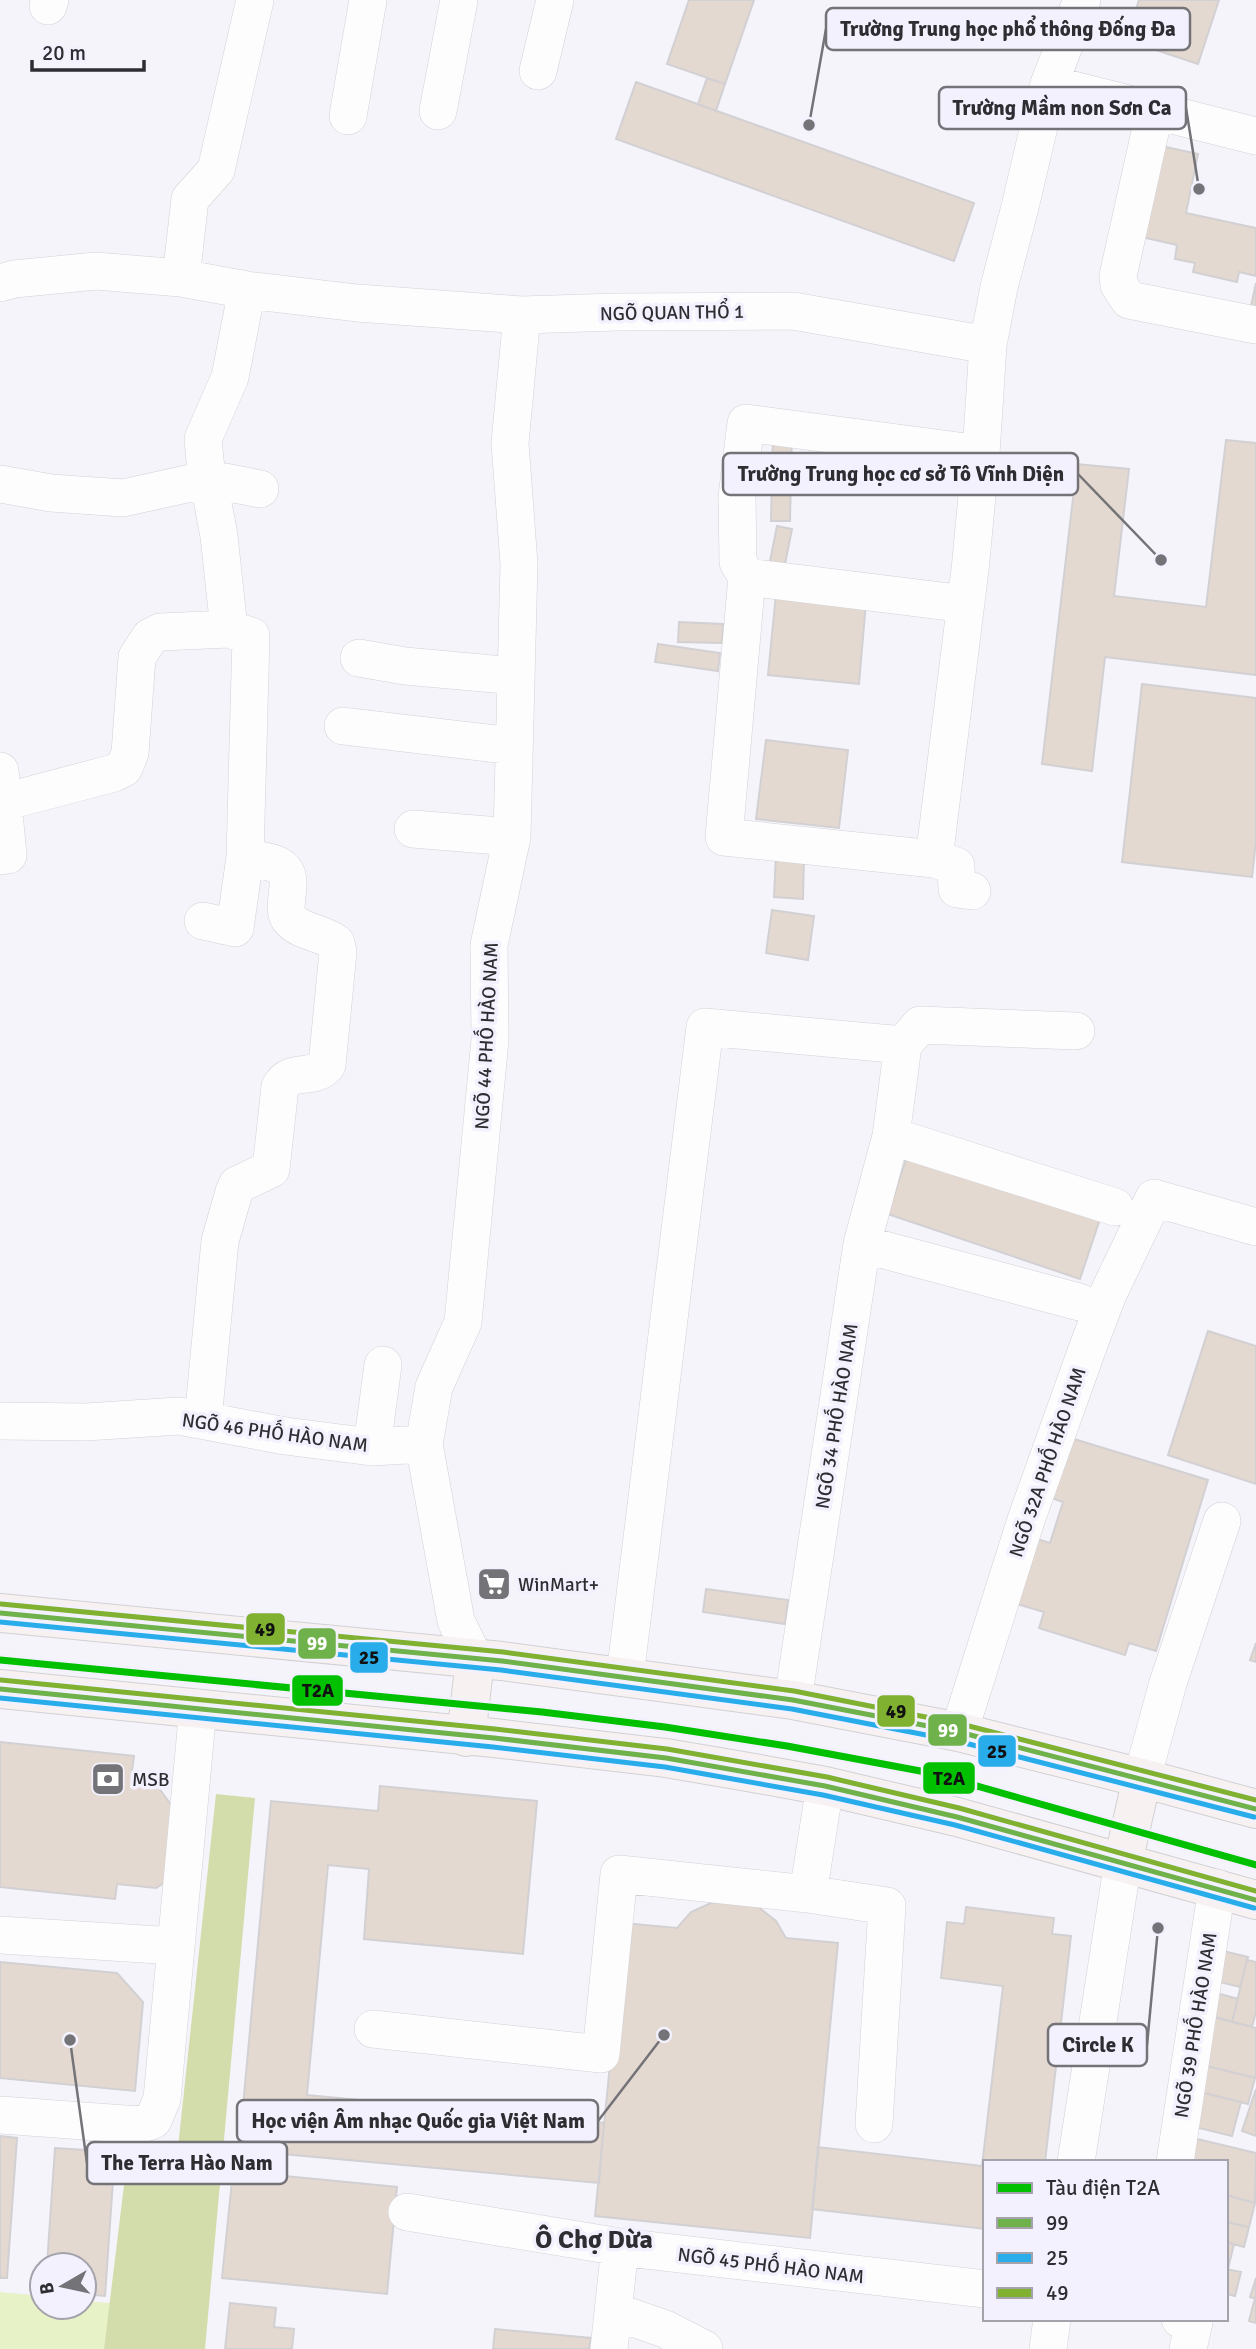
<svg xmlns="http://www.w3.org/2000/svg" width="1256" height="2349" viewBox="0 0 1256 2349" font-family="Signika,sans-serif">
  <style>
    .green { fill: #e7f2c7 }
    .forest { fill: #d2ddab }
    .building { fill: #e4d9d1; stroke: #d2d0d2; stroke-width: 2 }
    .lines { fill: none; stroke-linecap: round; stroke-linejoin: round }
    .minor-casing { stroke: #d2d1d6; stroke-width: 38 }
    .major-casing { stroke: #d1d1d4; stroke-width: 40 }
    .minor { stroke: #fefdfe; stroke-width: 37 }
    .major { stroke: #f7f1f2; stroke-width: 38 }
    .bus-1-casing { stroke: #f3f1fe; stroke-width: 10 }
    .bus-2-casing { stroke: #f3f1fe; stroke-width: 10 }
    .bus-3-casing { stroke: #f3f1fe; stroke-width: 10 }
    .bus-1 { stroke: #6fb14a; stroke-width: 5 }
    .bus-2 { stroke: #28acea; stroke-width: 5 }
    .bus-3 { stroke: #80b131; stroke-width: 5 }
    .metro-1-casing { stroke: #f3f1fe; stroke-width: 12 }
    .metro-1 { stroke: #00c000; stroke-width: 7 }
    .labels { text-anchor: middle; stroke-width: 7; stroke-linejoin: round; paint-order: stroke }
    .street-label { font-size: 19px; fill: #2e2e32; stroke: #f3f1fe }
    .poi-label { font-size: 19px; fill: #2e2e32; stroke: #f3f1fe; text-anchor: start }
    .district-label { font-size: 26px; font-weight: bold; fill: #2e2e32; stroke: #f3f1fe }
    .leader { fill: none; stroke: #747378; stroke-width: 2.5 }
    .callout-dot { fill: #747378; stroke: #f3f1fe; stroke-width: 2.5 }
    .callout { fill: #f3f1fe; stroke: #747378; stroke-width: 2.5 }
    .callout-label { font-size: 21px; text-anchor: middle; font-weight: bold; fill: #2e2e32 }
    .line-badge { stroke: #f3f1fe; stroke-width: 2.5 }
    .badge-label { font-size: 19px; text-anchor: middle; font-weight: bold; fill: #fff }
    .pale-badge-label { font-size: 19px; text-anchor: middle; font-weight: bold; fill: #111 }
  </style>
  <rect width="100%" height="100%" fill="#f5f4fb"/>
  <path class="green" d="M0,2292l42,4v11h42v-6l26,2 -6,46h-104z"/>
  <path class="forest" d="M216,1794l39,4 -50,551h-101l22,-180 49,6z"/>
  <path class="building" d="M689,0h65l-29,84 -58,-20z
    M1139,0h80l-21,64 -72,-24z
    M707,78l18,6 -9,27 -18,-7z
    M636,82l338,121 -20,58 -338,-122z
    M1152,144l46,10 -12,59 70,15v48l-17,-4 -2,10 -44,-10 2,-9 -20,-4 2,-14 -44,-10z
    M1256,283v24l-5,-1z
    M773,432l19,1 -2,88h-19z
    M1226,440l30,3v232l-151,-18 -13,114 -50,-7 35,-300 52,5 -15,127 92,11z
    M777,526l15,3 -8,40 -15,-3z
    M776,594l90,8 -7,82 -91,-9z
    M679,622l44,2 -1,19 -44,-1z
    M658,644l62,9 -2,18 -63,-9z
    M1142,684l114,14v143l-4,36 -130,-15z
    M766,740l82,10 -9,78 -83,-9z
    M776,854l28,1 -1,44 -29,-2z
    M772,910l42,6 -6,44 -42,-7z
    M911,1144l193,63 -24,72 -192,-65z
    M1208,1331l48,15v138l-88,-29z
    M1061,1435l147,45 -52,171 -27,-8 -4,12 -86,-27 5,-16 -27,-8 20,-65 13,4 13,-41 -20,-7z
    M706,1589l82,11 -3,24 -82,-12z
    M1256,1643v19l-6,-2z
    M0,1742l134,14 -2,15 16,2 29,40 -5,65 -16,10 -39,-4 -2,15 -115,-12z
    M380,1786l157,15 -14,153 -159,-15 5,-70 -41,-4 -21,230 297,28 -5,60 -360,-33 32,-349 107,10z
    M713,1902l44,4 19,15 10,17 52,5 -28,295 -215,-22 29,-293 53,5 14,-16z
    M966,1907l88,11 -2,16 19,2 -26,226h-60v67l-173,-20 6,-62 164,19 21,-180 -62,-8 6,-56 17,2z
    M1223,1951l25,6 -8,30 -24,-6z
    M1247,1960l9,2v50l-4,15 -20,-5z
    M0,1962l117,11 26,29 -8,89 -135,-13z
    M1213,1992l25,7 -6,23 -25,-7z
    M1215,2017l41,11v50l-53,-13z
    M1203,2065l52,13 -7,26 -52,-13z
    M1256,2089v47l-14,-5z
    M1196,2091l45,11 -9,34 -45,-11z
    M0,2136l17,2 -10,140h-7z
    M1193,2138l63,15 -1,50 -29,-8v-33h-39z
    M55,2148l60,4 -10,144 -21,-2v-29h-37z
    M233,2171l164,16 -10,107 -165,-16z
    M1226,2195l29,8 -6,24 -23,-5z
    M1226,2222l23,5 -5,20 -18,-5z
    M1226,2242l8,2 -6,25h-2z
    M1226,2269l15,3 -6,24 -9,-2z
    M1256,2278v21l-6,-2z
    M1255,2298l1,1v24l-7,-2z
    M230,2303l46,5 -2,19 20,2 -2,20h-67z
    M495,2329l96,9 -2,11h-96z"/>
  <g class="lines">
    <g class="minor-casing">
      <path id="minor" d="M48,6l2,-6
        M538,71l17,-71
        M1049,84l207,52
        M1155,110l-37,166 1,9 10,15 127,25
        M438,111l21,-111
        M348,116l20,-116
        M181,278l9,-79 26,-29 39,-170
        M0,283l14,-4 82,-8 85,7 66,12 110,13 165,12 95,-3 176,-1 195,34
        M0,484l51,9 72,5 86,-19 51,10
        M747,577l219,27
        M229,629l-10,-93 -14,-75 -2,-22 27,-62 17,-87
        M359,658l46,8 110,10
        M343,726l171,20
        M0,771l8,84 -8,1
        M4,802l110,-29 10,-5 6,-15 7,-96 13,-20 10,-5 69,-3 22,7 -6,221c11,3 29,4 37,11 15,12 -4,40 9,53 11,11 32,12 45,22l2,9 -11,113c-13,16 -37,2 -47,22l-9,82 -34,16 -3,7 -14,49 -17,179
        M413,829l99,8
        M934,859l-210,-22 23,-260 -9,-15 -1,-65 9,-74 235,31
        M972,891l-15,-2 -1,-23 -22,-7 36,-289 11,-116 7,-109 11,-58 21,-80 29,-123 33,-84
        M203,921l32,7 10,-71
        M891,1136l224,71
        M862,1244l217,58
        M0,1421l86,1 93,-6 106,20 87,11 52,-3
        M372,1447l11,-82
        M475,1660l-19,-39 -32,-177 10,-57 29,-65 27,-282 -1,-95 23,-108 7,-273 -9,-121 12,-128
        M625,1676l80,-649 198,18
        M793,1700l69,-456 29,-108 12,-91 17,-20 156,6
        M959,1732l67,-212 63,-176 19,-50 46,-96 102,29
        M1142,1778l26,-95 54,-162
        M808,1894l79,12 -13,218
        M0,1935l175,11
        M373,2029l228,25 18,-180 189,20 17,-108
        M0,2115l139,10 14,-5 9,-21 36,-391
        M1076,2162l47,-300
        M1175,2162l42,-274
        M407,2212l213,35
        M613,2311l52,18 39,20
        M1180,2319l14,3 -6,27
        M609,2349l11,-102 365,42
        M1048,2349l4,-30"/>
    </g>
    <g class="major-casing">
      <path id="major" d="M0,1613l502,48 291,39 166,32 183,46 114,31
        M0,1689l494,49 172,20 82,14 77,14 132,31 299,83
        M466,1737l9,-77
        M1123,1862l19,-84"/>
    </g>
    <use href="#minor" class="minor"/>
    <use href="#major" class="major"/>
    <g class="bus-1-casing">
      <path id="bus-1" d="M0,1613l502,48 291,39 166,32 297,77
        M0,1689l494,49 172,20 159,28 132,31 299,83"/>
    </g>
    <g class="bus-2-casing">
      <path id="bus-2" d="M0,1622l501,48 291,39 165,32 297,76
        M0,1698l493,49 172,20 158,28 132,30 299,83"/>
    </g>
    <g class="bus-3-casing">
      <path id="bus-3" d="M1,1604l502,48 291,39 167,33 295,76
        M1,1680l494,49 172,20 160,28 132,31 297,83"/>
    </g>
    <use href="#bus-1" class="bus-1"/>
    <use href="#bus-2" class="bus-2"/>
    <use href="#bus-3" class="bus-3"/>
    <g class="metro-1-casing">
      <path id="metro-1" d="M0,1660l542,52 123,15 122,19 144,27 325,92"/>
    </g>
    <use href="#metro-1" class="metro-1"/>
  </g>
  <defs>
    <g id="supermarket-square" transform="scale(1.75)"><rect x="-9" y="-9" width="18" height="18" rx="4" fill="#747378" stroke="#f3f1fe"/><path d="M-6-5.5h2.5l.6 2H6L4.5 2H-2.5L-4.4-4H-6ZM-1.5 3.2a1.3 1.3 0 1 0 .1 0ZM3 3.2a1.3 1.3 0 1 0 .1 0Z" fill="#fff"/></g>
    <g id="bank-square" transform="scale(1.75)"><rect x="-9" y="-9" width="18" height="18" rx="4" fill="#747378" stroke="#f3f1fe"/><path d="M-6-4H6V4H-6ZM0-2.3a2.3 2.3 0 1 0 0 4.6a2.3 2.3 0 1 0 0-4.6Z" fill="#fff"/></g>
  </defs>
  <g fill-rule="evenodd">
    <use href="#supermarket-square" x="494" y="1584"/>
    <use href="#bank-square" x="108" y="1779"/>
  </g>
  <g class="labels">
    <g class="street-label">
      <text transform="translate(672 312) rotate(-1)" y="7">NGÕ QUAN THỔ 1</text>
      <text transform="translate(486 1036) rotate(-87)" y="7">NGÕ 44 PHỐ HÀO NAM</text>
      <text transform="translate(836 1416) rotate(-81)" y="7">NGÕ 34 PHỐ HÀO NAM</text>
      <text transform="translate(275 1432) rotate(8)" y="7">NGÕ 46 PHỐ HÀO NAM</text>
      <text transform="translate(1047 1462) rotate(-71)" y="7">NGÕ 32A PHỐ HÀO NAM</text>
      <text transform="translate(1195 2025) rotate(-81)" y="7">NGÕ 39 PHỐ HÀO NAM</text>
      <text transform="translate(771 2265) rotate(7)" y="7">NGÕ 45 PHỐ HÀO NAM</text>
    </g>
    <g class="poi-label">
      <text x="518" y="1591">WinMart+</text>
      <text x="132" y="1786">MSB</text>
    </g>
    <g class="district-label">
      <text x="594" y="2248">Ô Chợ Dừa</text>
    </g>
  </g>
  <path class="leader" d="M809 125L826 29M1199 189L1186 108M1161 560L1078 474M1158 1928L1147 2045M664 2035L598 2121M70 2040L87 2163"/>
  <g class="callout-dot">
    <circle cx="809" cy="125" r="7"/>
    <circle cx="1199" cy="189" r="7"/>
    <circle cx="1161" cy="560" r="7"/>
    <circle cx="1158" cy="1928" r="7"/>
    <circle cx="664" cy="2035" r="7"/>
    <circle cx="70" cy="2040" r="7"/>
  </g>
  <g class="callout">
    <rect x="826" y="8" width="364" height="42" rx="7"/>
    <rect x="939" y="87" width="247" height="42" rx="7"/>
    <rect x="723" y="453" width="355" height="42" rx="7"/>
    <rect x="1048" y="2024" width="99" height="42" rx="7"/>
    <rect x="237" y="2100" width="361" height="42" rx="7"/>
    <rect x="87" y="2142" width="200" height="42" rx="7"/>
  </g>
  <g class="callout-label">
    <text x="1008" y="36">Trường Trung học phổ thông Đống Đa</text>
    <text x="1062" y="115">Trường Mầm non Sơn Ca</text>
    <text x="901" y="481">Trường Trung học cơ sở Tô Vĩnh Diện</text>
    <text x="1098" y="2052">Circle K</text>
    <text x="418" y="2128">Học viện Âm nhạc Quốc gia Việt Nam</text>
    <text x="187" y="2170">The Terra Hào Nam</text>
  </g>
  <g class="line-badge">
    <rect x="245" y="1612" width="41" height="34" rx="7" fill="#80b131"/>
    <rect x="297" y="1627" width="40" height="33" rx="7" fill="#6fb14a"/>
    <rect x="349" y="1641" width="40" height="33" rx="7" fill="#28acea"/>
    <rect x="291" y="1674" width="53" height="33" rx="7" fill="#00c000"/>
    <rect x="876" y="1694" width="40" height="34" rx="7" fill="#80b131"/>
    <rect x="927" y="1713" width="41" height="34" rx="7" fill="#6fb14a"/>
    <rect x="977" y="1734" width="40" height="34" rx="7" fill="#28acea"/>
    <rect x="922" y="1761" width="54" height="34" rx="7" fill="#00c000"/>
  </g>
  <g class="badge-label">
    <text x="317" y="1650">99</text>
    <text x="948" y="1737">99</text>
  </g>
  <g class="pale-badge-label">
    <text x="265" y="1636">49</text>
    <text x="369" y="1664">25</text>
    <text x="318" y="1697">T2A</text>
    <text x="896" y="1718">49</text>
    <text x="997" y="1758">25</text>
    <text x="949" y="1785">T2A</text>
  </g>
  <rect x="983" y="2160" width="245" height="161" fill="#f3f1fe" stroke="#a4a3ac" stroke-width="2"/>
  <rect x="997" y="2183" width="35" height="10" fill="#00c000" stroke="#a4a3ac" stroke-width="2"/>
  <text x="1046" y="2195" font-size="21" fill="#2e2e32">Tàu điện T2A</text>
  <rect x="997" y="2218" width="35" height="10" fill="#6fb14a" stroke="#a4a3ac" stroke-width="2"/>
  <text x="1046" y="2230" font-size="21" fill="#2e2e32">99</text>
  <rect x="997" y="2253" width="35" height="10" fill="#28acea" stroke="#a4a3ac" stroke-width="2"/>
  <text x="1046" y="2265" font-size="21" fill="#2e2e32">25</text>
  <rect x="997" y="2288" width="35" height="10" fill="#80b131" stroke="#a4a3ac" stroke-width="2"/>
  <text x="1046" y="2300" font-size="21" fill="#2e2e32">49</text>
  <g transform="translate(63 2286) rotate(261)"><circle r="33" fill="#f3f1fe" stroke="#a4a3ac" stroke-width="2"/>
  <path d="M0-5L12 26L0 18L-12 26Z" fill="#747378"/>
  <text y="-10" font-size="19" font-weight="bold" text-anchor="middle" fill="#2e2e32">B</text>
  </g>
  <path d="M32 60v10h112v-10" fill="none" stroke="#2e2e32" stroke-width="3.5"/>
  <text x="42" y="60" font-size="21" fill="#2e2e32" stroke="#f3f1fe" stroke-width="5" paint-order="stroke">20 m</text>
</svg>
